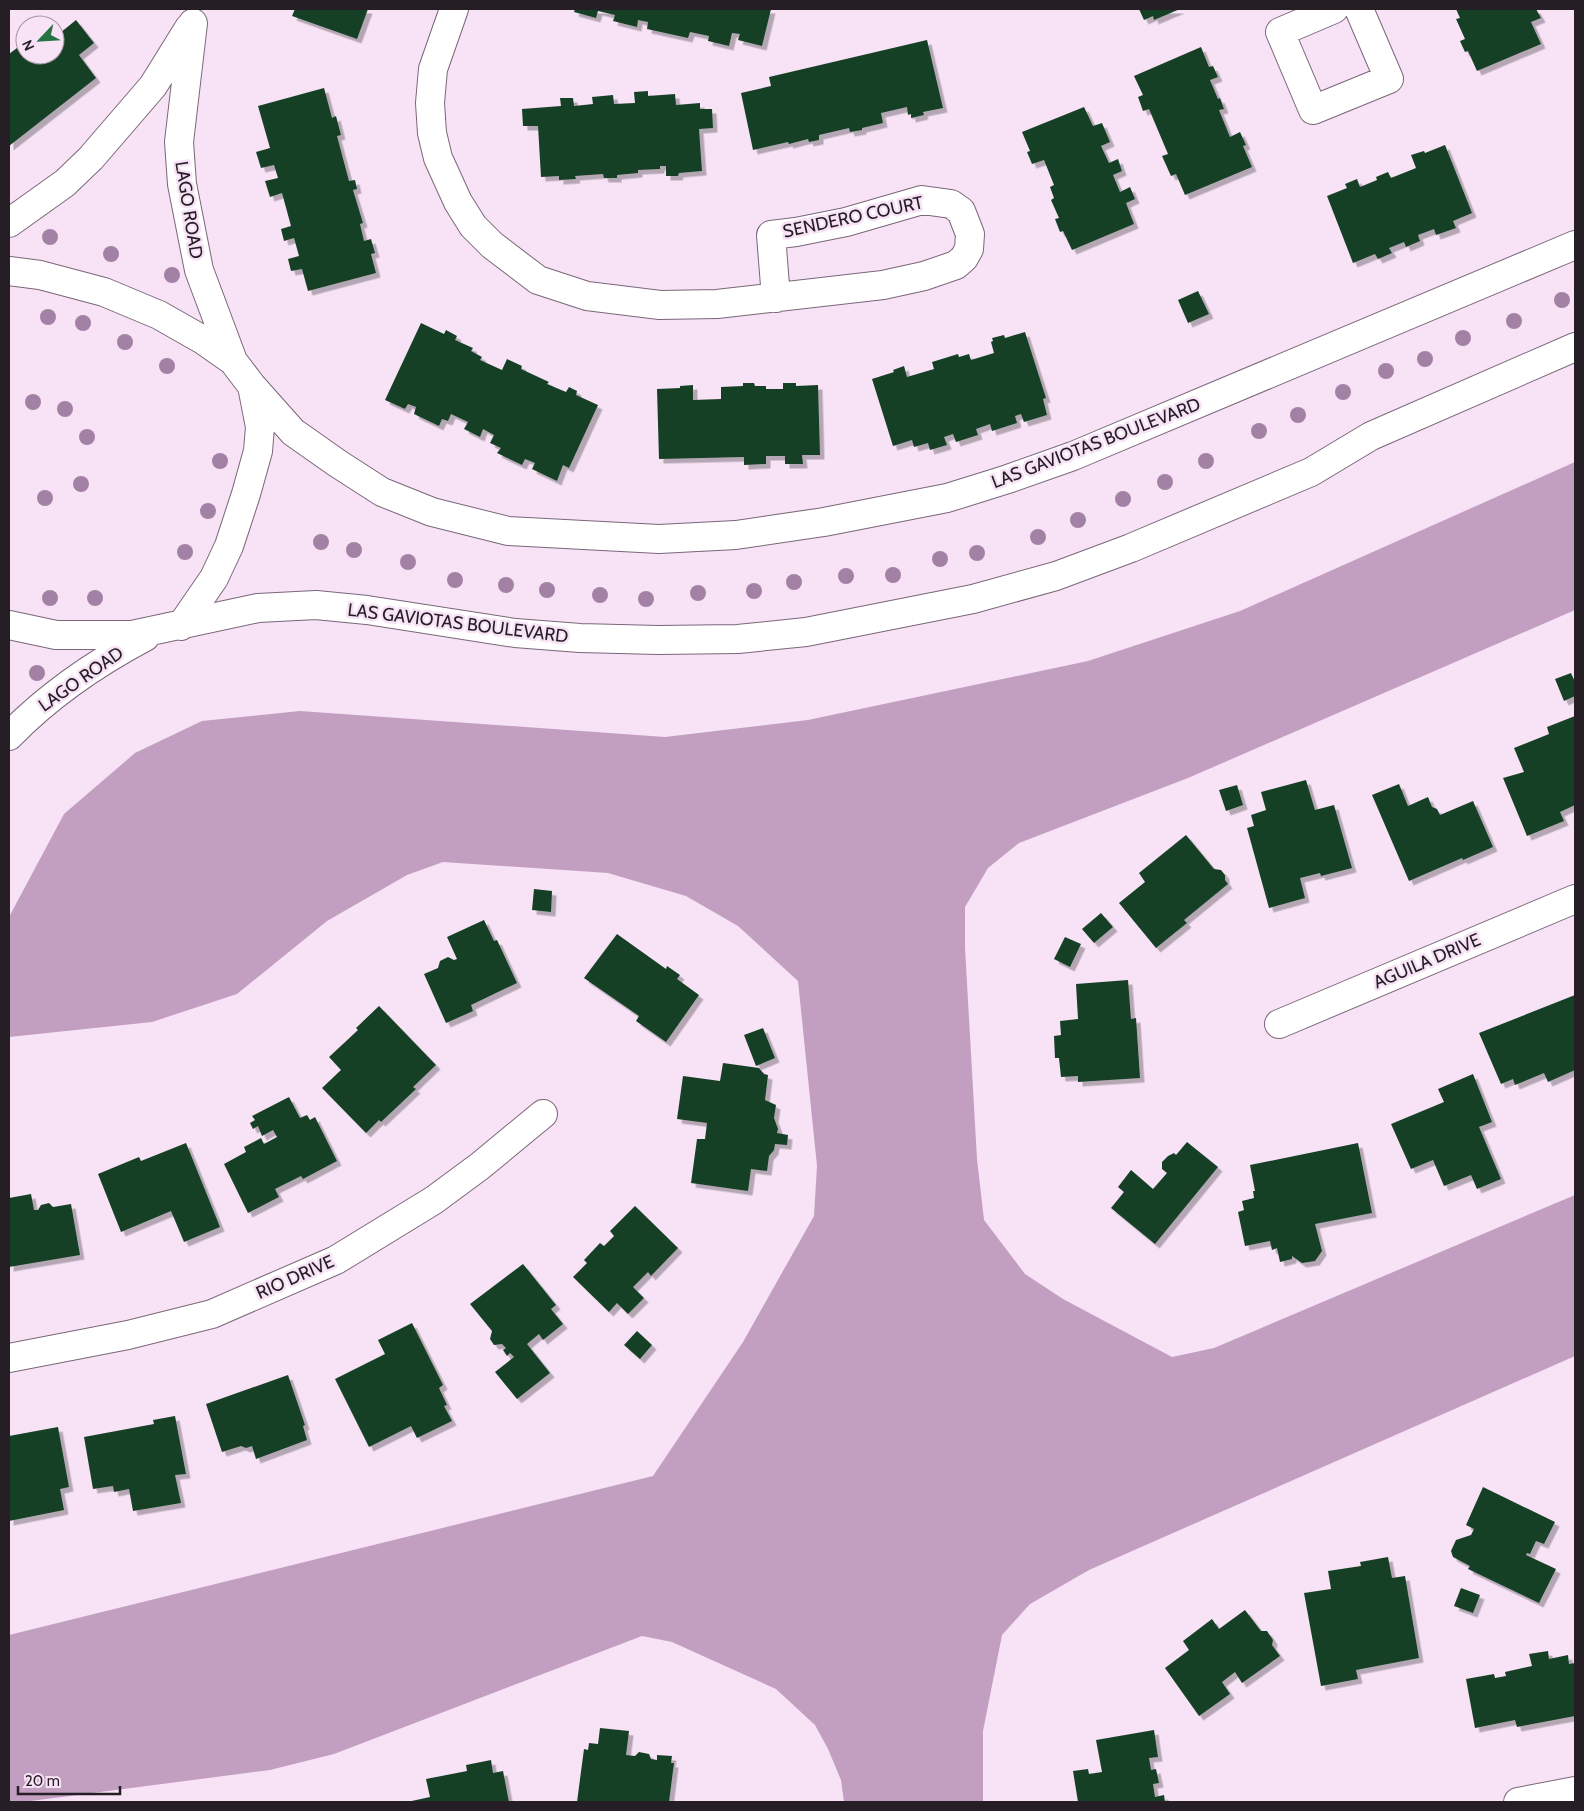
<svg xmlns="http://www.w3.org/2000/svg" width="1584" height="1811" viewBox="0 0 1584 1811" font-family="Cabin,sans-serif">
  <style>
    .water { fill: #c29ec1 }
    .building { fill: #174026; filter: url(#shadow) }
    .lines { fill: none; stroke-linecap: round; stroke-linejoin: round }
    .minor-casing { stroke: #7a6779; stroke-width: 30 }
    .minor { stroke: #fff; stroke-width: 28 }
    .tree { fill: #a381a4 }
    .labels { text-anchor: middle; stroke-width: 5; stroke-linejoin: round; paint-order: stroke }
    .street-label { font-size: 18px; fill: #251e25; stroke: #f7e2f6 }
  </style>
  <defs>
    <filter id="shadow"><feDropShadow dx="4.5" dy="4.5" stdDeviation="0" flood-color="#0004"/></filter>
  </defs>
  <rect width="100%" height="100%" fill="#f7e2f6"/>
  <path class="water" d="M1575,462v148l-387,168 -169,65 -31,25 -23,39v41l12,211 7,61 41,54 38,25 109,58 42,-9 361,-153v161l-486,214 -59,34 -28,31 -19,96v71h-139l-3,-22 -13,-31 -13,-24 -39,-36 -104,-47 -30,-6 -308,118 -64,16 -247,32h-14v-167l644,-159 90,-134 71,-126 3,-50 -19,-185 -60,-55 -52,-30 -78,-23 -165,-11 -36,13 -80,46 -90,73 -85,28 -143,15v-120l55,-103 71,-61 67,-32 98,-10 365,26 143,-17 280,-59 152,-50z"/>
  <path class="building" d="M295,9h73l-11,30 -65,-23z
    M575,9h196l-9,37 -24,-6 2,-6 -8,-1 -3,13 -21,-5 1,-5 -19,-4 -2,6 -41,-9 1,-7 -10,-2 -1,7 -24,-6 2,-6 -17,-4 -2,7 -22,-6z
    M1139,9h41l-26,11 -1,-4 -9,4z
    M1456,9h80l5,9 -10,4 10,22 -64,27 -9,-20 -3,1 -5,-11 5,-2 -9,-20 4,-1z
    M76,20l18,23 -15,12 17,23 -87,68v-92l16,-12v13h30v-29l5,7z
    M927,40l16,68 -20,4 1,3 -13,3v-4l-3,1 -1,-8 -26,6 2,10 -21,5v2l-12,2 -1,-4 -30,7v5l-10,2 -1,-3 -19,5 -1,-2 -35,8 -12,-57 30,-7 -2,-9z
    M1201,47l8,20 4,-1 5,11 -8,3 8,19 2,-1 4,11 -5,1 11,27 10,-5 6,13 -3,1 9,21 -67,28 -9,-21 -5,2 -9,-20 6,-2 -19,-45 -6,2 -5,-14 5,-2 -9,-19z
    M324,88l8,30 4,-2 5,19 -4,1 12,45 6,-1 2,9 -4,1 10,33 -3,1 4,17 7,-2 4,14 -4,1 5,19 -68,18 -6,-22 -11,2 -3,-12 11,-3 -5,-18 -10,3 -3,-12 10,-3 -9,-33 -12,4 -5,-16 13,-3 -4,-13 -13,3 -5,-16 14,-4 -12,-42z
    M648,91v5l27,-2 1,11 24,-2v6h12l1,19 -14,1 3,42 -23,2 -1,3h-12v-10h-6v3l-22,1v3l-21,2v3h-13l-1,-4 -28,2 1,3 -17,1v-4l-18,1 -3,-51h-15l-1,-17 39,-3 -1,-8h13l1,8 19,-2 -1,-7 21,-2 1,9 21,-1 -1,-11z
    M1084,107l9,19 9,-3 8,19 -9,4 8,17 9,-4 4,12 -9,4 7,17 10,-5 5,12 -9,4 8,21 -62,26 -9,-19 -3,1 -5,-13 4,-1 -8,-18 3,-2 -4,-11 4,-2 -10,-25 -12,4 -5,-12 3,-1 -8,-19z
    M1445,145l27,68 -19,8 3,7 -20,7 -2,-6 -16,6 2,6 -14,6 -2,-5 -15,6 3,5 -14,6 -3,-5 -22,9 -26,-67 20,-8 -2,-4 12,-5 3,8 17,-7 -1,-3 12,-5 3,6 25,-10 -5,-13 13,-4 1,2z
    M1198,291l11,23 -21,9 -10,-23z
    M421,323l23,11 2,-4 11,6 -2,4 18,8 -2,3 11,6 -2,3 22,10 5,-11 15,7 -1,3 28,13 -2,2 19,8 3,-5 8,4 -1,4 22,10 -29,63 -6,-3 -6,16 -25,-12 3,-6 -10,-4 -3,6 -25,-12 4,-5 -11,-5 4,-8 -11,-6 -3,8 -16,-8 4,-7 -17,-8 -3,7 -6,-2 -3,7 -25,-12 2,-7 -8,-3 -3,5 -20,-9z
    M1025,332l21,66 -3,1 4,16 -23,7 -3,-8 -6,2 2,7 -25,8 -2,-7 -14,5 2,6 -22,7 -3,-8 -9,3 3,8 -17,5 -2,-7 -14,4 -2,-7 -19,6 -21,-67 22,-7 -1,-2 11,-4 3,11 27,-8 -2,-7 26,-8 1,3 10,-3 2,6 23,-7 -3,-11 2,-1 -1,-3 12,-3 1,3z
    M743,383h11l1,3h11v3h17v-6h13v3l22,-1 2,70h-18l1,9h-18v-8h-19v8l-22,1v-8l-85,2 -2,-70 23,-1v-2l13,-1v15l28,-1v-12l22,-1z
    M1571,673l4,9v14l-11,5 -9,-22z
    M1575,716v89l-15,7 4,9 -37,15 -24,-58 21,-6 -10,-24 35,-14 -2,-7z
    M1306,780l9,30 19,-5 18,63 -31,8 -1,-3 -20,5 5,20 -36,10 -22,-80 7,-2 -3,-11 15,-5 -5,-18z
    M1399,784l9,22 20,-9 4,10 5,2 3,6 33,-14 20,46 -30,13 -1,-2 -53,23 -37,-86z
    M1237,785l6,20 -17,6 -7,-21z
    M1186,835l28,34 7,1 4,5v5l3,4 -44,36 3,3 -31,25 -37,-45 26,-21 -6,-9z
    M534,889l18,2 -1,21 -19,-2z
    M1101,913l12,14 -19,16 -12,-14z
    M484,920l10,21 3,-1 20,43 -46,22 2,6 -27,12 -22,-49 14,-6 2,-7 8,-4 6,3 3,-1 -10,-22z
    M617,934l49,35 1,-3 13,9 -3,4 22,16 -33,47 -30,-21 3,-5 -55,-38z
    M1065,937l16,7 -11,23 -16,-8z
    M1128,980l3,39 5,-1 4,60 -62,4v-6l-17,1 -2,-19h-4l-1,-22 7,-1 -1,-14 18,-2 -2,-35z
    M1575,995v75l-27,12 -4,-9 -29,12 -2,-6 -12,5 -22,-51z
    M379,1006l57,59 -23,22 3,2 -35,33 -2,-2 -13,13 -44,-45 19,-18 -12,-13 29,-27 -2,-2z
    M763,1028l12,30 -19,8 -12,-31z
    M723,1063l36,5 5,6 4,1 -3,25 11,5 -2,13 4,11 -1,4 11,2 -1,10 -12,-1 -1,6 -5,6 -2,15 -16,-2 -3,22 -57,-8 6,-44h8l2,-16 -30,-4 6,-43 37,5z
    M1473,1074l19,48 -13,5 22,52 -24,10 -6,-14 -27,11 -11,-26 -22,9 -20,-45 53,-22 -6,-13z
    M289,1097l11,21 7,-3 3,5 5,-3 22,44 -34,18 -2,-3 -26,13 4,8 -31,16 -24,-49 22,-12 -2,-5 17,-9 3,6 13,-7 -4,-7 -11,6 -4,-10 -5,3 -3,-6 5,-3 -3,-4z
    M1187,1142l31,25 -63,77 -44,-36 13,-16 -6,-5 13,-17 22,19 14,-16 -5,-4v-7l6,-6 6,-3 2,2z
    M186,1143l34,84 -36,15 -13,-31 -50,21 -23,-58 41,-17 2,4z
    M1358,1143l14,70 -57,11 7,27 -7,10 -13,2 -10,-7v3l-12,3 -3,-14 -5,2 -2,-9 -25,5 -7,-34 6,-2 -2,-9 12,-3 -1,-7h2l-5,-26z
    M31,1194l3,16h4l3,-5 8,-2 4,4 18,-3 9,51 -71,12v-69z
    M635,1206l43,42 -27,28 -3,-4 -15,15 11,11 -16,16 -11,-11 -8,9 -36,-35 14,-14 -3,-3 16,-17 4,3 10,-10 -4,-5z
    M523,1264l33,41 -5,4 12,15 -20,16 -4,-6 -12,10 23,29 -33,26 -22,-27 19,-15 -4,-4 -3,3 -4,-6 3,-2 -4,-4 -8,1 -4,-6 2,-8 -22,-27z
    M412,1323l31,62 -4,3 8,17 -3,1 8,15 -35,17 -6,-12 -42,21 -34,-68 50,-25 -7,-14z
    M637,1331l15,14 -12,14 -16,-14z
    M288,1375l17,50 -2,1 4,14 -51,19 -4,-13 -6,2 -5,-2 -19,6 -16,-48z
    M175,1416l11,58 -11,1 6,28 -48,8 -4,-22 -15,3 -1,-6 -20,3 -9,-52 70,-13 -1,-4z
    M58,1427l11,60 -9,2 4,21 -55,11v-85z
    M1483,1487l72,35 -11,22 -8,-3 -6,13 -3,-1 -1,2 30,14 -17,34 -71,-34 2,-3 -17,-9 -2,-6 5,-11 15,-5 3,-6 -8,-4z
    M1388,1557l4,21 13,-2 14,82 -63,12 2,9 -37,7 -17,-93 27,-4 -3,-18 33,-5 -1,-4z
    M1461,1588l19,7 -7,18 -19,-7z
    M1245,1610l16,21h6l6,9 -1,5 8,11 -38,27 -7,-11 -13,10 8,12 -31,22 -34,-48 24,-18 -6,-9 29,-22 7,10z
    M1548,1651l1,8 19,-4 1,9 6,-1v53l-58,11 -2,-7 -40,8 -9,-49 28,-5 1,4 11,-2 -1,-4 27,-6 -3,-12z
    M600,1728l29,3 -3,24 9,1 4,-4 10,2 2,5 6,1v-5l15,1 -1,7h3l-5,39h-92l7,-53 4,1 1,-7 9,1z
    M1154,1730l4,27 -9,1 2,12 5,-1 3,14 -6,1 2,13 9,-2 1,7h-87l-5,-31 15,-2 1,5 13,-2 -6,-32z
    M491,1760l2,13 10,-2 6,31h-102l23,-5 -4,-18 41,-8 -1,-6z"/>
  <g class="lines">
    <g class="minor-casing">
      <path id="minor" d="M454,9l-21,60 -3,34 2,30 6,25 20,44 15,24 19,19 46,35 49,16 73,9 57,-1 166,-19 41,-9 32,-11 8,-7 5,-9 1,-15 -9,-23 -10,-7 -29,-4 -76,22 -50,10 -25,3 5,63
        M1334,9l-54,23 33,78 76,-31 -30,-70
        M193,23l-14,119 3,42 17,86 34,91
        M9,223l56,-40 26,-25 62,-72 36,-58
        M9,271l31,4 64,17 55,23 44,25 30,21 19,25 41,46 44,31 45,29 50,20 76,19 151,8 77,-4 88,-13 123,-24 61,-19 65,-23 502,-211
        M9,625l47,10h76l126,-27 58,-3 51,5 148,23 65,5 78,2 80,-1 68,-7 167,-33 83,-23 75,-28 180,-76 60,-36 204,-89
        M181,626l33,-48 15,-32 17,-52 12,-43 2,-24 -8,-41
        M9,736c39,-40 87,-73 136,-99
        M1279,1024l296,-125
        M9,1358l119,-23 84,-21 124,-54 98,-60 46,-34 63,-52
        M1518,1802l57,-11"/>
    </g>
    <use href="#minor" class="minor"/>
  </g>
  <g class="tree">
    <circle cx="50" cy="237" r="8"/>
    <circle cx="111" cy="254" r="8"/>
    <circle cx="172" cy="275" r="8"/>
    <circle cx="1562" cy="300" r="8"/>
    <circle cx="48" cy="317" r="8"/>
    <circle cx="1514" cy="321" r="8"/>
    <circle cx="83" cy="323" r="8"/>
    <circle cx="1463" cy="338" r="8"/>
    <circle cx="125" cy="342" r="8"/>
    <circle cx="1425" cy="359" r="8"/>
    <circle cx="167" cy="366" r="8"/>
    <circle cx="1386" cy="371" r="8"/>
    <circle cx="1343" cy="392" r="8"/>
    <circle cx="33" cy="402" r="8"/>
    <circle cx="65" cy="409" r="8"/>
    <circle cx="1298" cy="415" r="8"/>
    <circle cx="1259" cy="431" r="8"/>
    <circle cx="87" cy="437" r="8"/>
    <circle cx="220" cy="461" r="8"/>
    <circle cx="1206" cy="461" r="8"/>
    <circle cx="1165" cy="482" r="8"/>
    <circle cx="81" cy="484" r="8"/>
    <circle cx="45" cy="498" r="8"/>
    <circle cx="1123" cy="499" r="8"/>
    <circle cx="208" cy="511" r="8"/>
    <circle cx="1078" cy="520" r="8"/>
    <circle cx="1038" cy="537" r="8"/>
    <circle cx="321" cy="542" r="8"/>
    <circle cx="354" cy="550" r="8"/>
    <circle cx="185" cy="552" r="8"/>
    <circle cx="977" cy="553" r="8"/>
    <circle cx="940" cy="559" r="8"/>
    <circle cx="408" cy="562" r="8"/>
    <circle cx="893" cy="575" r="8"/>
    <circle cx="846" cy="576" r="8"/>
    <circle cx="455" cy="580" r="8"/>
    <circle cx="794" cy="582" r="8"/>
    <circle cx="506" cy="585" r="8"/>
    <circle cx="547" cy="590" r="8"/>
    <circle cx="754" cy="591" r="8"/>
    <circle cx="698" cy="593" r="8"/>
    <circle cx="600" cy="595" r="8"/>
    <circle cx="50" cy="598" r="8"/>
    <circle cx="95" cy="598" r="8"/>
    <circle cx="646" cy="599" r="8"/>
    <circle cx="37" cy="673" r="8"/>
  </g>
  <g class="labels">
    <g class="street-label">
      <text transform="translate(189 210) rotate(81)" y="6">LAGO ROAD</text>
      <text transform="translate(853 217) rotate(-12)" y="6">SENDERO COURT</text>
      <text transform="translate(1096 443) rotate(-21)" y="6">LAS GAVIOTAS BOULEVARD</text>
      <text transform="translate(458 623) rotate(7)" y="6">LAS GAVIOTAS BOULEVARD</text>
      <text transform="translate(81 679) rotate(-35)" y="6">LAGO ROAD</text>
      <text transform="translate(1427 961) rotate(-23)" y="6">AGUILA DRIVE</text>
      <text transform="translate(295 1277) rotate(-24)" y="6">RIO DRIVE</text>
    </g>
  </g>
  <rect width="1584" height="1811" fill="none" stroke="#251e25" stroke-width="20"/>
  <g transform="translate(40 40) rotate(245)"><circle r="24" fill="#f7e2f6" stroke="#a394a2"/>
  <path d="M0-4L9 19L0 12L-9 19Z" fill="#247344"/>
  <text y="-8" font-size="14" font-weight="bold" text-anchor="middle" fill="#251e25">N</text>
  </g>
  <path d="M18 1786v8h102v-8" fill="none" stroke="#251e25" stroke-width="2.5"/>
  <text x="25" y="1786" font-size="15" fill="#251e25" stroke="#f7e2f6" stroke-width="4" paint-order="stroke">20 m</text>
</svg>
